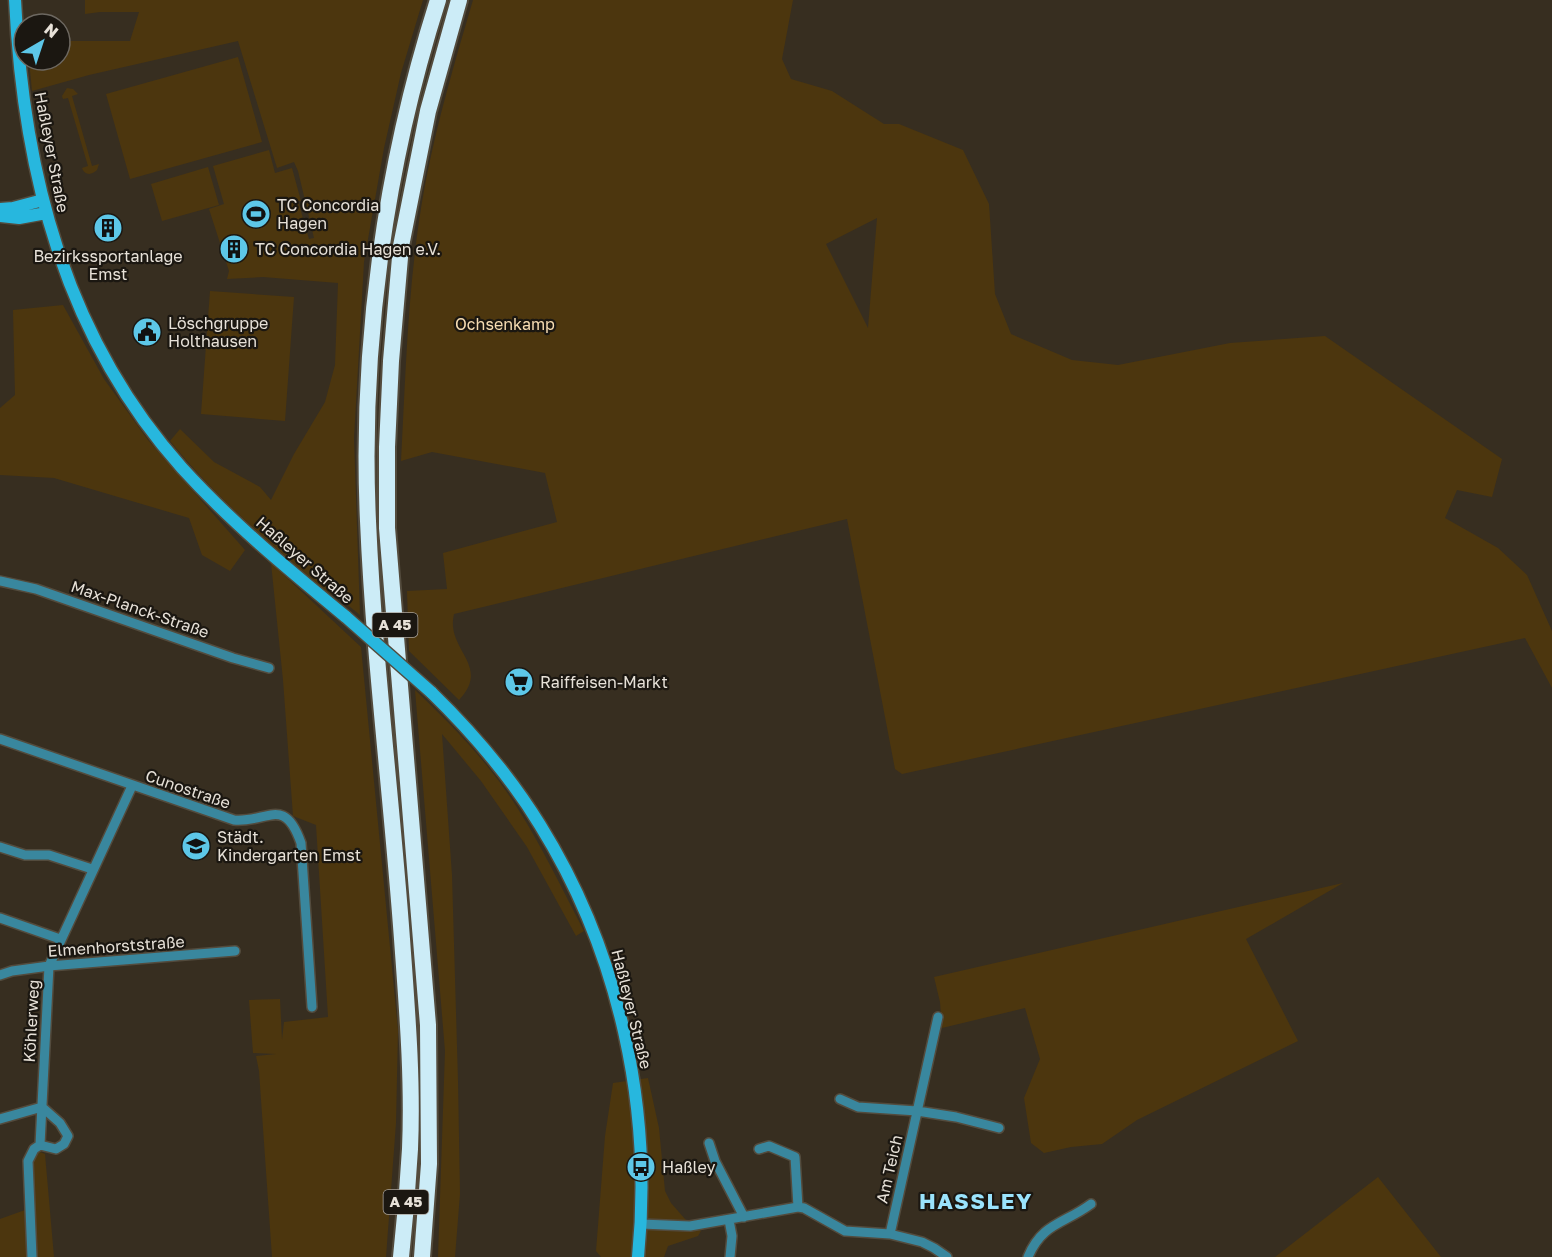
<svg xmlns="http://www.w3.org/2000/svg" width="1552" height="1257" viewBox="0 0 1552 1257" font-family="'Golos Text',sans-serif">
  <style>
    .green { fill: #4c360e; fill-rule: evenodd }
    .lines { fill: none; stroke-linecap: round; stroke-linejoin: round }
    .street-casing { stroke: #534b3d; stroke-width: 12 }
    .secondary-casing { stroke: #534b3d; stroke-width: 15 }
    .highway-casing { stroke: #534b3d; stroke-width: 20 }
    .street { stroke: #39879e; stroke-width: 9 }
    .secondary { stroke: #27b7de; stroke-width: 12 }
    .highway { stroke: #ccecf7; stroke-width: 16 }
    .secondary-bridge-casing { stroke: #534b3d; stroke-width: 15; stroke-linecap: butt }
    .secondary-bridge { stroke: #27b7de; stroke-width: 12 }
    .labels { text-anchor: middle; stroke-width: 4.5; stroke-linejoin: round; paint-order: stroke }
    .shield { fill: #1b1711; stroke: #aaa49c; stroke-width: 1.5 }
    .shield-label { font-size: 15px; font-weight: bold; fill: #e7e1d8 }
    .street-label { font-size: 16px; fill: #e7e1d8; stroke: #1b1711 }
    .poi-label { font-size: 16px; fill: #e7e1d8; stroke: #1b1711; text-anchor: start }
    .park-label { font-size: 16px; fill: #f7ddb3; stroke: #1b1711 }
    .district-label { font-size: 22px; font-weight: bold; letter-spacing: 1.5px; fill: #9ae3fc; stroke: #1b1711 }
  </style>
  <rect width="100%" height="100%" fill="#372e20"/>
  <path class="green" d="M85,0h338l-22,73 -17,75 -20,114 -10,176 6,177 -21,-17 -13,-7c-55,-46 -111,-94 -156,-150l10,-12 34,33 46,25 11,13 23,-46 31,-52 10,-37 3,-82 -75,-6 -36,2 2,-8 -20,-62 15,-5 -11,-38 56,-16 6,23 17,-5 9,33h-3l11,38 5,-1 -16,-67 -4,-9 -17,6 -39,-127 -149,34 -57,16 -3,-31h31v-19h70l9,-29h-39l-15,2z
    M473,0h320l-11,59 9,20 41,12 52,33h15l64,26 26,54 6,90 16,40 61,26 46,5 112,-22 95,-7 177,123 -10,38 -35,-7 -12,28 53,30 29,27 25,56v57l-27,-50 -623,136 -7,-5 -48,-250 -393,95c-9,36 38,51 5,86l-50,-49 -2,-60 40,-2 -4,-36 114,-31 -12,-49 -113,-21 -31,9c5,-92 7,-185 24,-276 12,-63 30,-124 48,-185zM877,218l-9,110 -42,-84z
    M238,57l24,85 -132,37 -24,-85z
    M67,88l6,1 5,5 -6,2 20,70 7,-2 -2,6c-5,5 -12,6 -15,-2l6,-2 -20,-68 -5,1 -1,-3z
    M208,167l11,38 -57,16 -11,-37z
    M210,291l84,6 -9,124 -84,-7z
    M63,305l41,74 44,61 97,110 -15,21 -28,-16 -13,-37 -135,-40 -54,-3v-67l15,-13 -2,-85z
    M271,563l90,84 37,383 -2,93 -10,134h-114l-13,-186 -3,-15 20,-2 -23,-1 -4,-53 31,-1 2,41 2,-18 44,-5 -12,-192 -23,-9 -10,-136z
    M415,690c38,36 75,74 103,119 25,39 45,82 66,122l-8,5 -49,-89 -46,-66 -39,-47 10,141 6,206 2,113 -5,63h-17l7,-206z
    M1343,883l-97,56 52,102 -161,79 -35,24 -31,3 -27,6 -13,-10 -7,-45 16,-39 -15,-51 -83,20 -2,-26 -6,-25z
    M648,1078l11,50 6,63 6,12 14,16 16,12 -3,5 -30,10 -4,11h-63l-5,-6 9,-115 8,-53z
    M40,1152l5,2 9,103h-22l-2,-90 6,-13z
    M1378,1177l63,80h-166z
    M25,1210l3,47h-28v-38z"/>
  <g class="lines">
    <g class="street-casing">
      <path id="street" d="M0,581l36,8 197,69 36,10
        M0,739l234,81c34,3 50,-25 67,23l11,164
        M0,847l25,8h24l43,14
        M0,918l60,21
        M0,975l12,-4 37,-5 186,-15
        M840,1099l18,8 59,4 39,6 43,11
        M0,1119l42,-12
        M709,1143l6,18 29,56
        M40,1145l16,4 8,-5 4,-8 -8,-13 -18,-16
        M759,1149l10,-3 26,11 3,50
        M729,1220l3,16 -2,21
        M641,1224l49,2 108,-19 6,1 41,23 45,3 32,8 12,6 13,9
        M890,1234l48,-217
        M32,1257l-4,-96 6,-12 6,-4 9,-179 83,-180
        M1028,1257c14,-34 36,-33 63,-53"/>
    </g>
    <g class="secondary-casing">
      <path id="secondary" d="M15,0c8,172 50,337 167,468 50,55 107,102 164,149
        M0,209l13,-1 30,-8
        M0,216l19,2 27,-5
        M431,692c41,40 79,84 109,133 79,127 113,283 98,432"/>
    </g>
    <g class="highway-casing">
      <path id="highway" d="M401,1257c4,-36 7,-72 9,-108 3,-70 -3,-140 -8,-210 -10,-139 -28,-278 -34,-418 -8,-174 17,-355 70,-521
        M422,1257l7,-93 -1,-139 -41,-497v-81l4,-86 10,-115 27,-135 31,-111"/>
    </g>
    <use href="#street" class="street"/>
    <use href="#secondary" class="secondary"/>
    <use href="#highway" class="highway"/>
    <g class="secondary-bridge-casing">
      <path id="secondary-bridge" d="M346,617l85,75"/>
    </g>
    <use href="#secondary-bridge" class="secondary-bridge"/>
  </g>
  <defs>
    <g id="stadium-disc" transform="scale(1.5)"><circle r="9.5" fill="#5dc7e8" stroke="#1b1711"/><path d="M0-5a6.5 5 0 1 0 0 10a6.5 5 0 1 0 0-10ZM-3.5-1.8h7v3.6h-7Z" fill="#111"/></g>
    <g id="building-disc" transform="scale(1.5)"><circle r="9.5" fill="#5dc7e8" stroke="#1b1711"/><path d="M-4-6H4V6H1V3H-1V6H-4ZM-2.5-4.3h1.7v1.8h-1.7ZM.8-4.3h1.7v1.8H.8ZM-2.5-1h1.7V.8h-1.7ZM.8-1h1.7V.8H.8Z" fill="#111"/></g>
    <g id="civic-disc" transform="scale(1.5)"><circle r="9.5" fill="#5dc7e8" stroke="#1b1711"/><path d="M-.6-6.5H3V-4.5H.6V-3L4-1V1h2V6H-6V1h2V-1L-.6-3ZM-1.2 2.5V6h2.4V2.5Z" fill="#111"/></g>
    <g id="supermarket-disc" transform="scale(1.5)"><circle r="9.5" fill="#5dc7e8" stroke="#1b1711"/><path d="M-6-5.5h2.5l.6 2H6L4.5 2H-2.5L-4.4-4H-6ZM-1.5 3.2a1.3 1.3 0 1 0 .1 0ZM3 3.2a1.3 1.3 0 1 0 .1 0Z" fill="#111"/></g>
    <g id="school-disc" transform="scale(1.5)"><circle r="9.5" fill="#5dc7e8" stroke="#1b1711"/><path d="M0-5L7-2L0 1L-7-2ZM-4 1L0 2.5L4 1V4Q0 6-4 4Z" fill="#111"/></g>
    <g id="bus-disc" transform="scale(1.5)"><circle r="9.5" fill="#5dc7e8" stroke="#1b1711"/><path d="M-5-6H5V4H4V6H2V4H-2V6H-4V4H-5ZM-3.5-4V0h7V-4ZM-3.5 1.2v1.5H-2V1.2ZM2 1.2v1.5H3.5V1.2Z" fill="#111"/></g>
  </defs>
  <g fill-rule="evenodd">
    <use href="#stadium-disc" x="256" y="214"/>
    <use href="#building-disc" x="108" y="228"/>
    <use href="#building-disc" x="234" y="249"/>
    <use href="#civic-disc" x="147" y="332"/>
    <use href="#supermarket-disc" x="519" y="682"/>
    <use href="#school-disc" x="196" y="846"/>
    <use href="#bus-disc" x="641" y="1167"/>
  </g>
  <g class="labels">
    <g class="shield">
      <rect x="372.5" y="613" width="45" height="24" rx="4.5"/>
      <rect x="383.5" y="1190" width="45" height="24" rx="4.5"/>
    </g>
    <g class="shield-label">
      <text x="395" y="630">A 45</text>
      <text x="406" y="1207">A 45</text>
    </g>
    <g class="street-label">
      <text transform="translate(52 152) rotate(79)" y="6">Haßleyer Straße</text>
      <text transform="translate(305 560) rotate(41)" y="6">Haßleyer Straße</text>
      <text transform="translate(140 609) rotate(19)" y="6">Max-Planck-Straße</text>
      <text transform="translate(188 789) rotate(19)" y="6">Cunostraße</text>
      <text transform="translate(116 946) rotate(-4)" y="6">Elmenhorststraße</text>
      <text transform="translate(632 1009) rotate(76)" y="6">Haßleyer Straße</text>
      <text transform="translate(31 1021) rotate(-87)" y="6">Köhlerweg</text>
      <text transform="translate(889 1169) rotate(-77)" y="6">Am Teich</text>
    </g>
    <g class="poi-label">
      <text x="277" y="211">TC Concordia<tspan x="277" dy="18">Hagen</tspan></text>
      <text x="255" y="255">TC Concordia Hagen e.V.</text>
      <text x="108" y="262" text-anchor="middle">Bezirkssportanlage<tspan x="108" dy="18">Emst</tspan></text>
      <text x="168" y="329">Löschgruppe<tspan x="168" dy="18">Holthausen</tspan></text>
      <text x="540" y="688">Raiffeisen-Markt</text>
      <text x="217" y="843">Städt.<tspan x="217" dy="18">Kindergarten Emst</tspan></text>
      <text x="662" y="1173">Haßley</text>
    </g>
    <g class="park-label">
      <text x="505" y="330">Ochsenkamp</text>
    </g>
    <g class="district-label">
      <text x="976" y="1209">HASSLEY</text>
    </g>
  </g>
  <g transform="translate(42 42) rotate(39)"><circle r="28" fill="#1b1711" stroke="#6d6861" stroke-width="1.5"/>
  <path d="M0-4.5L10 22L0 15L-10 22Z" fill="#5dc7e8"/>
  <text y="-9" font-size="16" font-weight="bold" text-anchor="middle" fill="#e7e1d8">N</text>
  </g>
</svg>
